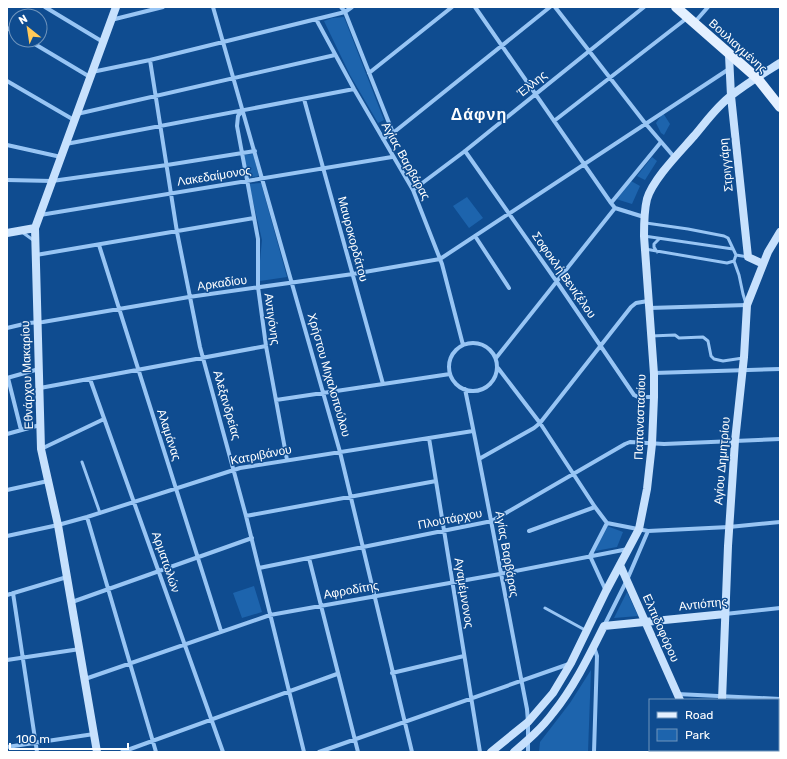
<svg xmlns="http://www.w3.org/2000/svg" width="787" height="759" viewBox="0 0 787 759" font-family="Rubik,sans-serif">
  <style>
    .green { fill: #1d64ad }
    .lines { fill: none; stroke-linecap: round; stroke-linejoin: round }
    .lane { stroke: #98c5f4; stroke-width: 3 }
    .street { stroke: #98c5f4; stroke-width: 4 }
    .secondary { stroke: #c7e1fd; stroke-width: 8 }
    .primary { stroke: #e4f0ff; stroke-width: 10 }
    .labels { text-anchor: middle; stroke-width: 3; stroke-linejoin: round; paint-order: stroke }
    .street-label { font-size: 12px; fill: #fff; stroke: #0f4c90 }
    .district-label { font-size: 16px; font-weight: bold; letter-spacing: 1px; fill: #fff; stroke: #0f4c90 }
  </style>
  <rect width="100%" height="100%" fill="#0f4c90"/>
  <path class="green" d="M344,17l40,103 -6,3 -28,-48 -26,-54 8,-3z
    M663,113l7,11 -6,11 -3,-2 -5,-10z
    M253,154l6,22 -11,2 -5,-23z
    M652,157l5,4 -12,19 -8,-4z
    M631,181l9,5 -8,18 -16,-5z
    M261,183l26,94 -27,4v-20l2,-21 -13,-56z
    M467,197l16,21 -14,10 -16,-22z
    M607,526l16,6 -6,15 -22,4z
    M254,586l8,26 -20,6 -9,-25z
    M627,592l11,24 -24,2z
    M591,670l-3,82h-49l1,-10 30,-39z"/>
  <g class="lines">
    <path class="lane" d="M646,223l42,6 36,7 4,2 8,17 12,2
      M22,232l11,8
      M644,236l89,13
      M645,249l82,14 7,-2
      M657,252l-3,-5v-3l5,-5
      M736,255l-2,6 5,14 4,19 3,10
      M651,336l24,-1 4,3 24,-1 5,4 3,15 3,3 9,2 20,-3
      M82,462l18,51
      M545,608l40,22"/>
    <path class="street" d="M45,7l58,35
      M213,7l127,445 72,300
      M341,7l4,5 48,121
      M475,7l136,196 4,5 29,9
      M555,7l90,116 30,35
      M316,19l38,70 59,101 29,74 21,81
      M111,20l52,-13
      M694,23l14,-16
      M7,28l9,5
      M28,40l62,37
      M150,60l27,172 23,115 46,169 58,236
      M92,72l58,-12 195,-48 7,-5
      M369,73l83,-66
      M7,81l67,39
      M304,99l79,285
      M242,111l-4,5 -1,10 21,113v48l8,59 21,114
      M77,114l258,-59
      M554,121l133,-103
      M383,139l10,-6 157,-126
      M66,144l288,-55
      M7,145l54,12
      M465,151l92,131 77,113 4,2h16
      M7,180l45,1 115,-16 88,-14
      M413,190l52,-39 179,-144
      M611,203l50,-61
      M40,215l352,-58
      M475,236l34,52
      M99,245l122,386
      M36,255l218,-37
      M649,308l98,-3
      M7,328l21,-5 15,-1 146,-25 164,-23 87,-15 289,-190
      M449 367a24 24 0 1 1 48 0a24 24 0 1 1-48 0Z
      M496,358l119,-150
      M498,368l42,55 55,84 12,16
      M654,373l126,-4
      M7,378l32,-9
      M8,378l13,52
      M90,379l133,373
      M40,388l226,-42
      M465,389c22,106 41,213 62,320l1,13v30
      M276,400l174,-26
      M7,434l33,-9
      M429,438l51,314
      M41,449l63,-30
      M479,459l55,-31 6,-5 91,-116 5,-4 12,-2
      M7,490l41,-9
      M246,516l190,-35
      M87,517l69,235
      M607,523l41,8 81,-4 51,-5
      M529,531l66,-24
      M7,536l51,-11 29,-8 153,-49 233,-37
      M590,556l16,35
      M590,556l17,-33
      M309,558l49,194
      M259,568l233,-47 133,-77 5,-2 34,2 116,-5
      M13,593l24,159
      M7,595l60,-18
      M72,602l180,-64
      M725,614l55,-6
      M604,626l23,-46 21,-49
      M7,660l73,-11
      M392,673l72,-17
      M85,679l185,-64 230,-41 128,-25
      M677,694l103,5
      M7,747l87,-13
      M122,752l215,-78
      M319,752l250,-88
      M594,752l3,-96 -3,-9"/>
    <path class="secondary" d="M729,55l2,41 17,161 15,7
      M7,233l28,-5
      M620,565l60,135
      M722,700l6,-154 7,-105 9,-84 3,-52 21,-53 12,-20
      M702,750l1,2
      M97,752l-39,-227 -17,-76 -6,-221 81,-221
      M491,752l37,-30 25,-29 18,-30 35,-72 33,-62 8,-40 5,-45 2,-47v-23l-10,-138c0,-12 0,-25 3,-37 6,-20 33,-47 47,-63 12,-14 23,-30 38,-41 15,-12 32,-22 48,-32
      M514,752c14,-12 28,-24 39,-39 21,-26 36,-57 51,-87l121,-12
      M722,752v-2"/>
    <path class="primary" d="M676,7l81,71 23,29"/>
  </g>
  <g class="labels">
    <g class="street-label">
      <text transform="translate(738 46) rotate(42)" y="4">Βουλιαγμένης</text>
      <text transform="translate(532 84) rotate(-39)" y="4">Έλλης</text>
      <text transform="translate(406 161) rotate(61)" y="4">Αγίας Βαρβάρας</text>
      <text transform="translate(726 165) rotate(-96)" y="4">Στριγγάρη</text>
      <text transform="translate(214 176) rotate(-9)" y="4">Λακεδαίμονος</text>
      <text transform="translate(353 239) rotate(75)" y="4">Μαυροκορδάτου</text>
      <text transform="translate(564 275) rotate(55)" y="4">Σοφοκλή Βενιζέλου</text>
      <text transform="translate(222 283) rotate(-8)" y="4">Αρκαδίου</text>
      <text transform="translate(272 319) rotate(82)" y="4">Αντιγόνης</text>
      <text transform="translate(27 375) rotate(-92)" y="4">Εθνάρχου Μακαρίου</text>
      <text transform="translate(329 375) rotate(74)" y="4">Χρήστου Μιχαλοπούλου</text>
      <text transform="translate(227 405) rotate(74)" y="4">Αλεξανδρείας</text>
      <text transform="translate(640 417) rotate(-88)" y="4">Παπαναστασίου</text>
      <text transform="translate(169 435) rotate(72)" y="4">Αλαμάνας</text>
      <text transform="translate(261 455) rotate(-11)" y="4">Κατριβάνου</text>
      <text transform="translate(722 461) rotate(-85)" y="4">Αγίου Δημητρίου</text>
      <text transform="translate(450 519) rotate(-11)" y="4">Πλουτάρχου</text>
      <text transform="translate(507 554) rotate(80)" y="4">Αγίας Βαρβάρας</text>
      <text transform="translate(166 562) rotate(71)" y="4">Αρματωλών</text>
      <text transform="translate(351 590) rotate(-10)" y="4">Αφροδίτης</text>
      <text transform="translate(464 593) rotate(81)" y="4">Αγαμέμνονος</text>
      <text transform="translate(703 604) rotate(-6)" y="4">Αντιόπης</text>
      <text transform="translate(661 628) rotate(66)" y="4">Ελπιδοφόρου</text>
    </g>
    <g class="district-label">
      <text x="479" y="120">Δάφνη</text>
    </g>
  </g>
  <rect width="787" height="759" fill="none" stroke="#ffffff" stroke-width="16"/>
  <rect x="649" y="699" width="130" height="52" fill="#0f4c90" stroke="#6f94bc"/>
  <rect x="657" y="712" width="20" height="6" fill="#e4f0ff" stroke="#6f94bc"/>
  <text x="685" y="719" font-size="12" fill="#ffffff">Road</text>
  <rect x="657" y="729" width="20" height="12" fill="#1d64ad" stroke="#6f94bc"/>
  <text x="685" y="739" font-size="12" fill="#ffffff">Park</text>
  <g transform="translate(28 28) rotate(330)"><circle r="19" fill="#0f4c90" stroke="#6f94bc"/>
  <path d="M0-3L7 15L0 10L-7 15Z" fill="#ffc95a"/>
  <text y="-6" font-size="11" font-weight="bold" text-anchor="middle" fill="#ffffff">N</text>
  </g>
  <path d="M10 743v6h118v-6" fill="none" stroke="#ffffff" stroke-width="2"/>
  <text x="16" y="743" font-size="12" fill="#ffffff" stroke="#0f4c90" stroke-width="3" paint-order="stroke">100 m</text>
</svg>
